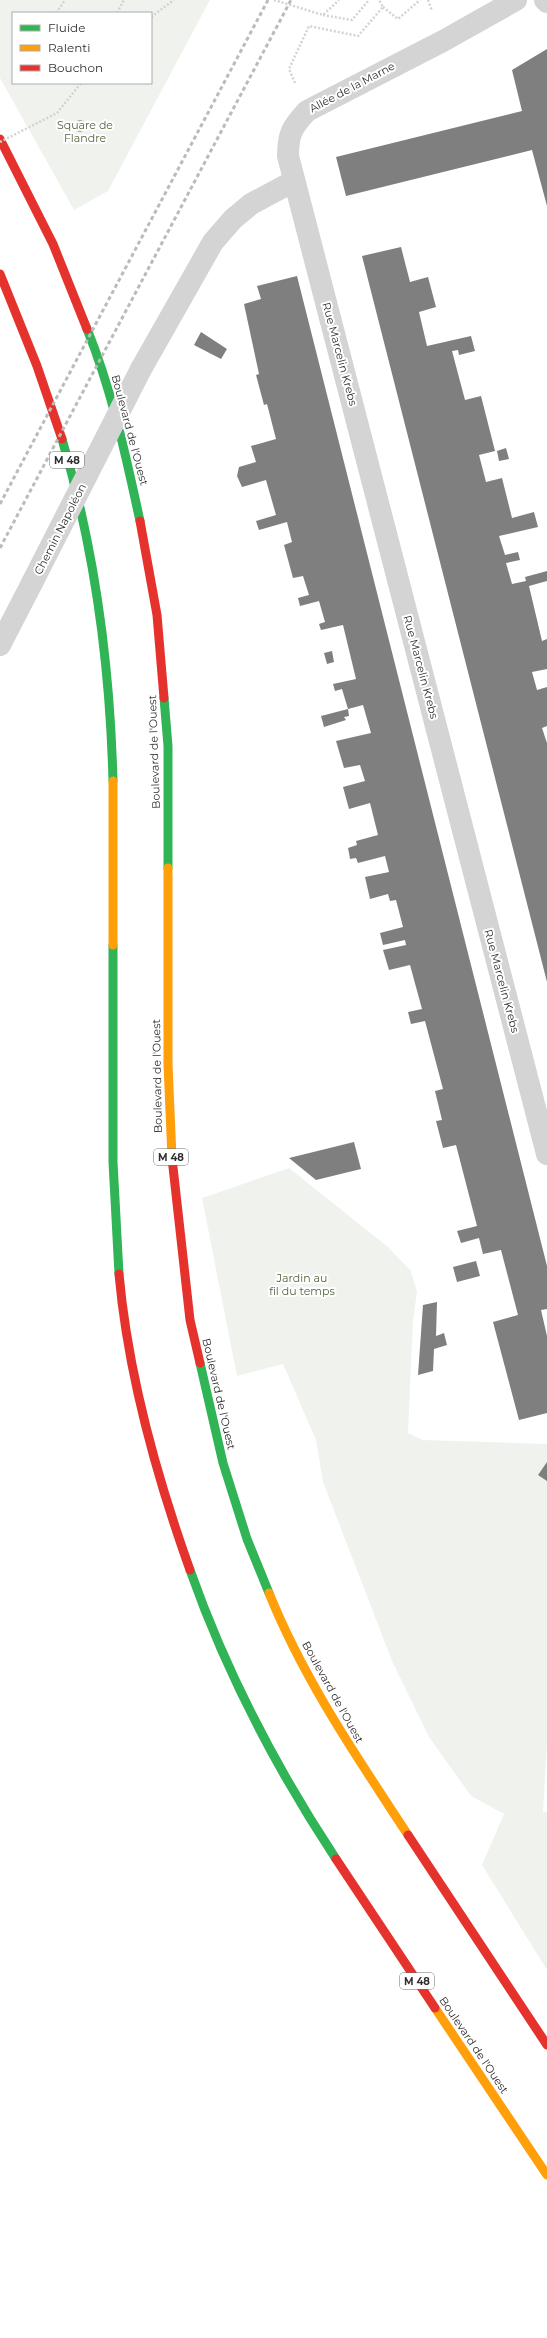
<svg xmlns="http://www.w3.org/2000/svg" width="547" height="2338" viewBox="0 0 547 2338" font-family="Montserrat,sans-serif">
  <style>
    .green { fill: #f0f3ed; fill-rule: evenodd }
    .building { fill: #7f7f7f }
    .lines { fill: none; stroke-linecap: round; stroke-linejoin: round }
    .path { stroke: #d3d3d3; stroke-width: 2.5; stroke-dasharray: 2 2; stroke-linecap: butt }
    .street { stroke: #d4d4d4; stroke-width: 22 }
    .fast { stroke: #30b455; stroke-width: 9 }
    .slow { stroke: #ff9f0a; stroke-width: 9 }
    .jam { stroke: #e5322d; stroke-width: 9 }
    .rail { stroke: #bbb; stroke-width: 3; stroke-dasharray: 4 3; stroke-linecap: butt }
    .path-bridge { stroke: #d3d3d3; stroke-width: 2.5; stroke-dasharray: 2 2; stroke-linecap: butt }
    .street-bridge { stroke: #d4d4d4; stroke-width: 22 }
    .tree { fill: #a0ab96 }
    .labels { text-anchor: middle; stroke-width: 4; stroke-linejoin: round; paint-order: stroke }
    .shield { fill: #fff; stroke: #6d6d6d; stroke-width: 1 }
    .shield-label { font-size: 10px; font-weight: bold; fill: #2f2f2f }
    .street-label { font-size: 11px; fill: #2f2f2f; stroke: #fff }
    .park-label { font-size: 11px; fill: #526640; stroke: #fff }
  </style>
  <rect width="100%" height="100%" fill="#fff"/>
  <path class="green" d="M0,0h210l-102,191 -34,19 -74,-132zM13,13h138v70h-138z
    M289,1168l99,79 23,24 6,21 -4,29 -5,112 15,7 124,4v300l-4,68h4v158l-65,-105 22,-51 -33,-18 -42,-59 -37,-76 -69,-179 -7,-42 -33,-76 -46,12 -35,-178z"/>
  <path class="building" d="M547,49v157l-15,-56 -186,46 -10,-39 186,-46 -10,-41z
    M401,247l9,35 18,-5 8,30 -17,5 8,34 44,-10 4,15 -16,4 -1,-5 -6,1 13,49 16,-4 14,55 -16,4 7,27 16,-4 10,40 22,-6 4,15 -39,9 6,19 13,-3 2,8 -14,3 6,21 14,-3 -1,-4 22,-6v10l-18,5 13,55 5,-2v30l-15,3 5,18 10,-3v39l-5,2 5,15v239l-185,-726z
    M297,276l250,990v43l-6,1 6,26v77l-28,7 -26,-98 25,-7 -17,-65 -18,4 -4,-16 -18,5 -4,-12 20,-5 -21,-81 -13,3 -7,-27 6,-1 -7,-29 8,-2 -18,-68 -14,3 -3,-12 14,-3 -12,-44 -21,5 -6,-20 23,-5 -1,-5 -22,5 -3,-12 23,-6 -7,-27 -6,1 -2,-7 -18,5 -5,-22 24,-5 -4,-16 -27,7 -2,-5 -6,1 -1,-6 -1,-5 9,-3 -1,-4 22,-6 -8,-32 -21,6 -6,-22 22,-6 -5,-16 -16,3 -8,-27 35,-8 -8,-28 -15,4 -6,-20 -7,2 -2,-7 23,-5 -13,-54 -22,5 -2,-6 6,-2 -6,-21 -19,5 -2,-8 11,-3 -6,-19 -10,2 -9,-33 8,-3 -5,-20 -28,8 -3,-9 20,-6 -10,-35 -24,7 -5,-11 2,-9 17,-5 -5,-16 25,-7 -9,-35 -3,1 -8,-30 3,-1 -15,-70 17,-5 -4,-13z
    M201,332l26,17 -6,10 -27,-14z
    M506,448l3,11 -10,2 -2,-10z
    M332,651l2,11 -7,2 -3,-11z
    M348,709l1,7 -5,1 2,3 -22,7 -3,-11z
    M354,1142l7,27 -45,11 -27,-22z
    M476,1261l4,15 -23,6 -4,-15z
    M437,1302l-1,34 8,-3 3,12 -13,4 -1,22 -15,4 5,-70z
    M547,1462v19l-9,-6z"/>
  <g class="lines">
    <path class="path" d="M428,0l4,11
      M383,7l15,12 22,-19
      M56,13l9,-13
      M117,13l7,-13
      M323,15l29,5 17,-20
      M151,17l23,-17
      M295,83l-6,-14 20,-43 49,10 25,-29 -4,-7
      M57,113l24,-30"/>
    <path class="street" d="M516,0l-73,41 -136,70c-15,16 -19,23 -19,45l259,998
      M545,0l2,2
      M141,369l72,-127 20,-23 18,-15 43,-23
      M0,645l32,-62"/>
    <path class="fast" d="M87,329c25,61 39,128 53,192
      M62,439c33,111 48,227 51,342
      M164,698l4,48v122
      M113,945v217l6,112
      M200,1363l23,100 24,76 22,54
      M190,1570c36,102 86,198 146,289"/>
    <path class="slow" d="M168,868v196l4,94
      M113,945v-164
      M269,1593c35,87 88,164 139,242
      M435,2008l112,167"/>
    <path class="jam" d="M0,139l53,105 34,85
      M0,274l37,92 25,73
      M140,521l17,94 7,83
      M172,1158l18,162 10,43
      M119,1274c9,101 37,201 71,296
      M408,1835l139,210
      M336,1859l99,149"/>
    <path class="rail" d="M0,504l268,-504
      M0,548l291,-548"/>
    <path class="path-bridge" d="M274,0l49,15 16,-15
      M0,142l57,-29"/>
    <path class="street-bridge" d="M32,583l109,-214"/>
  </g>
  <circle class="tree" cx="80" cy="126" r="6"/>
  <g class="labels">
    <g class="shield">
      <rect x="50" y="452" width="34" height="16" rx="3"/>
      <rect x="154" y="1149" width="34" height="16" rx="3"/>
      <rect x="400" y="1973" width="34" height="16" rx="3"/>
    </g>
    <g class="shield-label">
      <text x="67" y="464">M 48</text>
      <text x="171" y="1161">M 48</text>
      <text x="417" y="1985">M 48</text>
    </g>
    <g class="street-label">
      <text transform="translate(352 87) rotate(-28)" y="4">Allée de la Marne</text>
      <text transform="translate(340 354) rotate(75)" y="4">Rue Marcelin Krebs</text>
      <text transform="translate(130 430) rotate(75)" y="4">Boulevard de l'Ouest</text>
      <text transform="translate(60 529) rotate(-63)" y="4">Chemin Napoléon</text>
      <text transform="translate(421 667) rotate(75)" y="4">Rue Marcelin Krebs</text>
      <text transform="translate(154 752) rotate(-92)" y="4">Boulevard de l'Ouest</text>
      <text transform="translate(502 981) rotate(75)" y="4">Rue Marcelin Krebs</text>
      <text transform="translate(157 1076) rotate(-91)" y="4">Boulevard de l'Ouest</text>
      <text transform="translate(219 1394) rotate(77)" y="4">Boulevard de l'Ouest</text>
      <text transform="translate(333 1692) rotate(61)" y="4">Boulevard de l'Ouest</text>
      <text transform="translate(474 2045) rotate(56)" y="4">Boulevard de l'Ouest</text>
    </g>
    <g class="park-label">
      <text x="85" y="129">Square de<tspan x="85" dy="13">Flandre</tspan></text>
      <text x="302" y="1282">Jardin au<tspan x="302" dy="13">fil du temps</tspan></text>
    </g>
  </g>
  <rect x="12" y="12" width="140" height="72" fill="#ffffff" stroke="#acacac"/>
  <rect x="20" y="25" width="20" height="6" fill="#30b455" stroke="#acacac"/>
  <text x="48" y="32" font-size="12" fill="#2f2f2f">Fluide</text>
  <rect x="20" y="45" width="20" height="6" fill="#ff9f0a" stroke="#acacac"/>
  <text x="48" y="52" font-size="12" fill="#2f2f2f">Ralenti</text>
  <rect x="20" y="65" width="20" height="6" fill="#e5322d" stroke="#acacac"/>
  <text x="48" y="72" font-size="12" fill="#2f2f2f">Bouchon</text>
</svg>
